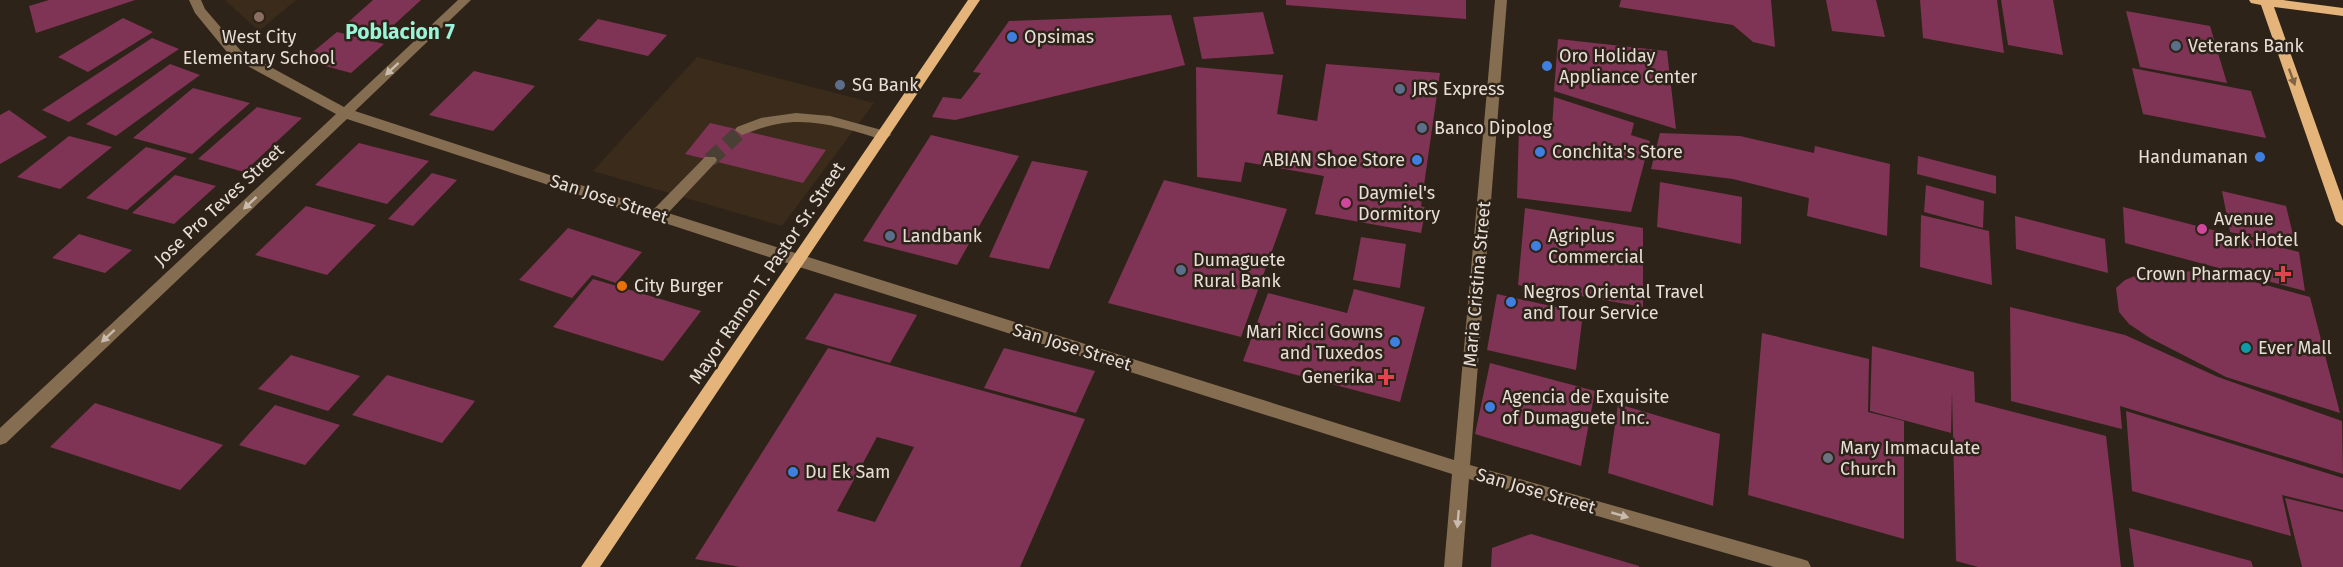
<svg xmlns="http://www.w3.org/2000/svg" width="2343" height="567" viewBox="0 0 2343 567" font-family="'Fira Sans',sans-serif">
  <style>
    .built { fill: #3b2b1b }
    .building { fill: #7f3455; fill-rule: evenodd }
    .lines { fill: none; stroke-linecap: round; stroke-linejoin: round }
    .minor-tunnel { stroke: #4a3f35; stroke-width: 15; stroke-dasharray: 15 8; stroke-linecap: butt }
    .minor { fill: #846d51; fill-rule: evenodd }
    .major { fill: #e4b47a; fill-rule: evenodd }
    .oneway { fill: #c9bcaf }
    .oneway2 { fill: #806444 }
    .education-dot { fill: #8d6e63; stroke: #2e2318; stroke-width: 2 }
    .shop-dot { fill: #3f7fe0; stroke: #2e2318; stroke-width: 2 }
    .service-dot { fill: #5c6f8a; stroke: #2e2318; stroke-width: 2 }
    .hotel-dot { fill: #d1479c; stroke: #2e2318; stroke-width: 2 }
    .health-dot { fill: #e0444e; stroke: #2e2318; stroke-width: 2 }
    .food-dot { fill: #e8710a; stroke: #2e2318; stroke-width: 2 }
    .culture-dot { fill: #0f9aa8; stroke: #2e2318; stroke-width: 2 }
    .worship-dot { fill: #6b7280; stroke: #2e2318; stroke-width: 2 }
    .labels { text-anchor: middle; stroke-width: 5; stroke-linejoin: round; paint-order: stroke }
    .poi-label { font-size: 18px; fill: #e6ded7; stroke: #2e2318; text-anchor: start }
    .street-label { font-size: 18px; fill: #e6ded7; stroke: #2e2318 }
    .quarter-label { font-size: 21px; font-weight: bold; fill: #98f5d7; stroke: #2e2318 }
  </style>
  <rect width="100%" height="100%" fill="#2e2318"/>
  <path class="built" d="M225,0h71l-37,31z
    M697,57l177,46 -92,123 -189,-55z"/>
  <path class="building" d="M49,0h86l-99,33 -7,-27z
    M373,0h48l-36,33 -40,-8z
    M1286,0h180v19l-180,-14z
    M1621,0h150l4,47 -22,-5 -20,-17 -114,-18z
    M1826,0h50l9,37 -53,-6z
    M1920,0h77l7,53 -81,-15z
    M2001,0h52l10,55 -55,-10z
    M2126,11l84,15 17,57 -87,-16z
    M1263,12l11,42 -72,5 -9,-42z
    M1171,15l14,50 -230,55 -23,-3 11,-20 18,2 20,-26 -8,-1 36,-51z
    M123,18l30,14 -65,40 -30,-15z
    M598,19l69,16 -19,21 -70,-16z
    M337,32l47,12 -33,29 -48,-13z
    M152,38l27,11 -110,73 -27,-12z
    M1558,39l109,12 9,78 -122,-38z
    M170,64l30,11 -84,61 -30,-12z
    M1326,64l114,9 -19,133 5,2 -5,25 -106,-19 9,-38 -79,-14 -4,20 -44,-5 -1,-110 87,8 -6,39 40,7z
    M2132,68l119,23 15,47 -123,-24z
    M474,71l61,15 -42,45 -64,-16z
    M193,88l57,15 -58,51 -59,-16z
    M1554,97l80,26 -3,12 19,6 -19,71 -114,-14 2,-72 33,2z
    M257,107l45,11 -58,54 -46,-13z
    M9,110l38,27 -47,27v-49z
    M710,123l116,27 -23,33 -118,-29z
    M1660,133l80,3 74,17 1,-7 75,18 -3,72 -80,-20 2,-18 -76,-19 -82,-10z
    M931,135l88,21 -62,109 -94,-24z
    M69,136l43,11 -52,42 -43,-12z
    M359,143l70,18 -42,43 -72,-19z
    M146,147l41,11 -60,52 -41,-12z
    M1918,156l78,20v18l-79,-20z
    M1032,161l56,10 -39,98 -60,-12z
    M432,173l25,7 -44,46 -25,-7z
    M175,175l41,11 -42,38 -42,-11z
    M1164,180l123,29 -46,128 -133,-34z
    M1660,182l82,15 -1,47 -84,-17z
    M1926,185l58,16 -1,27 -59,-16z
    M2222,191l64,15 10,41 -66,-15z
    M306,206l70,19 -49,50 -72,-20z
    M2123,207l176,45 6,39 -180,-48z
    M1525,208l118,20v79l-125,-22z
    M1921,215l68,16 3,54 -72,-18z
    M2015,216l90,23 3,34 -92,-24z
    M568,228l74,24 -26,31 -24,-8 -20,23 -53,-18z
    M79,234l53,16 -27,23 -53,-15z
    M1361,237l45,7 -6,44 -47,-8z
    M2193,271h20l97,26 30,116 -114,-36 -76,-39 -21,-14 -10,-12 -3,-24 9,-8 10,-4z
    M593,279l108,32 -38,50 -110,-34z
    M1354,289l71,18 -25,95 -157,-41 25,-68 79,20z
    M835,293l82,22 -27,48 -85,-24z
    M1497,294l86,19 -7,57 -89,-20z
    M2010,307l115,28 93,42 124,44 1,53 -223,-68 2,23 -111,-28z
    M1762,333l107,26 -1,53 36,9v118l-156,-44z
    M1872,346l102,26 1,30 131,34 15,131h-143l-22,-6 -4,-169 -1,41 -81,-22z
    M828,348l257,71 -65,148h-280l-45,-8zM877,437l37,10 -39,75 -38,-11z
    M1004,348l91,23 -19,42 -92,-25z
    M291,355l69,21 -32,35 -70,-22z
    M1490,363l105,28 -14,75 -106,-32z
    M387,375l88,26 -33,42 -90,-28z
    M95,403l128,42 -43,45 -130,-43z
    M1618,404l102,30 -7,72 -105,-33z
    M275,405l65,20 -35,40 -66,-20z
    M2126,411l217,67v32l-61,-15 9,41 -159,-45z
    M2285,498l58,14v55h-41z
    M2129,528l122,33 2,6h-119z
    M1531,534l108,32v1h-148l1,-19z"/>
  <g class="lines">
    <path class="minor-tunnel" d="M710,160l32,-30"/>
    <path class="minor" d="M189,0h12l4,9 36,42 103,56 114,-107h13l-116,111 299,98 51,-52h10l2,3 -2,3 -47,50 786,247 41,-460h12l-37,465 332,94 6,2 3,6h-37l-305,-88 -7,88h-18l8,-93 -659,-209 -446,-146 -341,324 -6,2v-17l336,-314 -105,-57 -36,-44z
      M796,113l34,3 59,16 2,3 -7,5c-34,-10 -70,-23 -106,-16 -13,2 -24,7 -36,11l-7,-5 2,-3 24,-9z"/>
    <path class="major" d="M968,0h12l-380,567h-19z
      M2249,0h34l60,8v8l-69,-9 69,194v25l-7,-5 -75,-216 -10,-2z"/>
  </g>
  <defs><path id="oneway-solid" d="M-6-.8H1V-3.2L6.5 0L1 3.2V.8H-6Z" transform="scale(1.5)"/></defs>
  <g class="oneway">
    <use href="#oneway-solid" transform="translate(392 69) rotate(137)"/>
    <use href="#oneway-solid" transform="translate(250 203) rotate(137)"/>
    <use href="#oneway-solid" transform="translate(108 336) rotate(137)"/>
    <use href="#oneway-solid" transform="translate(1620 515) rotate(16)"/>
    <use href="#oneway-solid" transform="translate(1458 519) rotate(95)"/>
  </g>
  <use class="oneway2" href="#oneway-solid" transform="translate(2292 77) rotate(70)"/>
  <circle class="education-dot" cx="259" cy="17" r="6"/>
  <g class="shop-dot">
    <circle cx="1012" cy="37" r="6"/>
    <circle cx="1547" cy="66" r="6"/>
    <circle cx="1540" cy="152" r="6"/>
    <circle cx="2260" cy="157" r="6"/>
    <circle cx="1417" cy="160" r="6"/>
    <circle cx="1536" cy="246" r="6"/>
    <circle cx="1511" cy="302" r="6"/>
    <circle cx="1395" cy="342" r="6"/>
    <circle cx="1490" cy="407" r="6"/>
    <circle cx="793" cy="472" r="6"/>
  </g>
  <g class="service-dot">
    <circle cx="2176" cy="46" r="6"/>
    <circle cx="840" cy="85" r="6"/>
    <circle cx="1400" cy="89" r="6"/>
    <circle cx="1422" cy="128" r="6"/>
    <circle cx="890" cy="236" r="6"/>
    <circle cx="1181" cy="270" r="6"/>
  </g>
  <g class="hotel-dot">
    <circle cx="1346" cy="203" r="6"/>
    <circle cx="2202" cy="229" r="6"/>
  </g>
  <g class="health-dot">
    <path d="M2280 265h6v6h6v6h-6v6h-6v-6h-6v-6h6z"/>
    <path d="M1383 368h6v6h6v6h-6v6h-6v-6h-6v-6h6z"/>
  </g>
  <circle class="food-dot" cx="622" cy="286" r="6"/>
  <circle class="culture-dot" cx="2246" cy="348" r="6"/>
  <circle class="worship-dot" cx="1828" cy="458" r="6"/>
  <g class="labels">
    <g class="poi-label">
      <text x="259" y="43" text-anchor="middle">West City<tspan x="259" dy="21">Elementary School</tspan></text>
      <text x="1024" y="43">Opsimas</text>
      <text x="2188" y="52">Veterans Bank</text>
      <text x="1559" y="62">Oro Holiday<tspan x="1559" dy="21">Appliance Center</tspan></text>
      <text x="852" y="91">SG Bank</text>
      <text x="1412" y="95">JRS Express</text>
      <text x="1434" y="134">Banco Dipolog</text>
      <text x="1552" y="158">Conchita's Store</text>
      <text x="2248" y="163" text-anchor="end">Handumanan</text>
      <text x="1405" y="166" text-anchor="end">ABIAN Shoe Store</text>
      <text x="1358" y="199">Daymiel's<tspan x="1358" dy="21">Dormitory</tspan></text>
      <text x="2214" y="225">Avenue<tspan x="2214" dy="21">Park Hotel</tspan></text>
      <text x="902" y="242">Landbank</text>
      <text x="1548" y="242">Agriplus<tspan x="1548" dy="21">Commercial</tspan></text>
      <text x="1193" y="266">Dumaguete<tspan x="1193" dy="21">Rural Bank</tspan></text>
      <text x="2271" y="280" text-anchor="end">Crown Pharmacy</text>
      <text x="634" y="292">City Burger</text>
      <text x="1523" y="298">Negros Oriental Travel<tspan x="1523" dy="21">and Tour Service</tspan></text>
      <text x="1383" y="338" text-anchor="end">Mari Ricci Gowns<tspan x="1383" dy="21">and Tuxedos</tspan></text>
      <text x="2258" y="354">Ever Mall</text>
      <text x="1374" y="383" text-anchor="end">Generika</text>
      <text x="1502" y="403">Agencia de Exquisite<tspan x="1502" dy="21">of Dumaguete Inc.</tspan></text>
      <text x="1840" y="454">Mary Immaculate<tspan x="1840" dy="21">Church</tspan></text>
      <text x="805" y="478">Du Ek Sam</text>
    </g>
    <g class="street-label">
      <text transform="translate(609 199) rotate(18)" y="6">San Jose Street</text>
      <text transform="translate(219 205) rotate(-43)" y="6">Jose Pro Teves Street</text>
      <text transform="translate(767 273) rotate(-56)" y="6">Mayor Ramon T. Pastor Sr. Street</text>
      <text transform="translate(1477 284) rotate(-85)" y="6">Maria Cristina Street</text>
      <text transform="translate(1072 347) rotate(17)" y="6">San Jose Street</text>
      <text transform="translate(1536 491) rotate(16)" y="6">San Jose Street</text>
    </g>
    <g class="quarter-label">
      <text x="400" y="39">Poblacion 7</text>
    </g>
  </g>
</svg>
